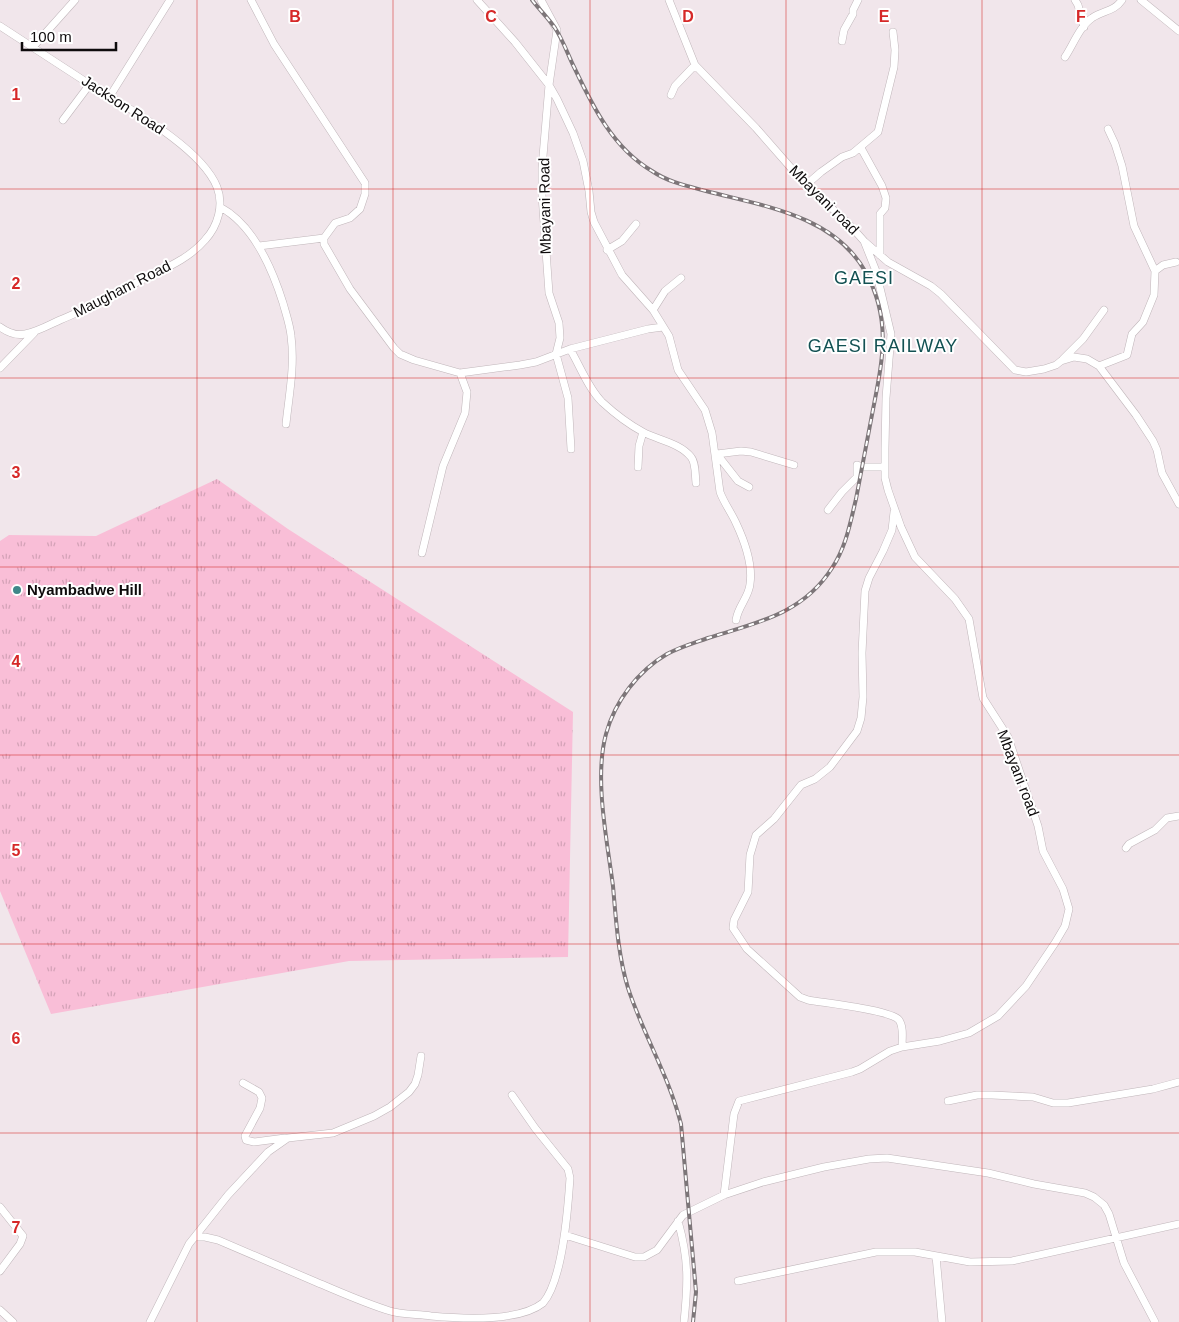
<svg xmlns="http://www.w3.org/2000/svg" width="1179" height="1322" viewBox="0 0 1179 1322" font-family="Arial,sans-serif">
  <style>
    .grass { fill: url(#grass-tufts) }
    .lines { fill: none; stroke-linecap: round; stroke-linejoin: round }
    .street-casing { stroke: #c0b6ba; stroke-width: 8 }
    .street { stroke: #fff; stroke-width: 7 }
    .rail-casing { stroke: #7d7679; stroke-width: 4 }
    .rail { stroke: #fff; stroke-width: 2; stroke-dasharray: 5.5; stroke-linecap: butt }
    .grid { fill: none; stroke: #d62828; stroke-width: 1; stroke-opacity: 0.55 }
    .poi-dot { fill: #3f8789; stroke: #fff; stroke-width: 2 }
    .labels { text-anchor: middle; stroke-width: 4; stroke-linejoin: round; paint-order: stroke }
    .street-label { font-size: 15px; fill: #0e0b0c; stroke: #fff }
    .poi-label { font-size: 15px; font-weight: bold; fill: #0e0b0c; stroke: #fff; text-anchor: start }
    .quarter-label { font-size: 18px; letter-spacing: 1px; fill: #135153; stroke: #fff }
    .grid-label { font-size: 16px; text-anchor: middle; font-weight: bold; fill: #d62828; stroke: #fff; stroke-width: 4; stroke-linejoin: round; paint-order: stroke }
  </style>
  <defs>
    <pattern id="grass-tufts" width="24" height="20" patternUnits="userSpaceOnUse" patternTransform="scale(1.25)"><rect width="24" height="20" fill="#f9bed7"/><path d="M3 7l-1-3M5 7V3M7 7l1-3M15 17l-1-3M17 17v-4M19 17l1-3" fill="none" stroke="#d4a2b7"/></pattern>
  </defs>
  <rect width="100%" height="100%" fill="#f1e6eb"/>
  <path class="grass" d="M217,479l71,50 285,183 -5,245 -219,4 -298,53 -51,-123v-350l9,-6 87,1z"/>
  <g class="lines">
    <g class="street-casing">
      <path id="street" d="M251,0l23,44 91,139v11l-5,15 -10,9 -15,5 -11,15v6l26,45 44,59 6,6 14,6 46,13 60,-8 16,-3 34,-13 78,-20 15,-2
        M477,0l38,42 34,43 8,14 16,34 10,28 6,30 2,21 3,10 28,53 31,35 16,26 9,34 27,40 7,23 8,59c4,11 11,20 16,31 8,17 17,41 14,61 -1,13 -12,22 -14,36
        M541,0l16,30 -8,55 -7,83v27l7,98 10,30 1,15 -4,16 12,44 3,51
        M669,0l26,65 61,63 50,57 41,37 17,19 12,30 15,63 -5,64 -1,50v30l3,12 13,37 14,30 40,42 14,20 14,79 25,39 30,89 5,25 20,38 6,20 -4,17 -10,17 -29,43 -28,30 -29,17 -29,8 -38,6 -12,4 -30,18 -8,3 -113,29 -5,13 -10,81
        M1075,0l3,5 6,22
        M1141,0l38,31
        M0,26c28,18 55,36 83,54 37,24 117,65 134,107 7,18 1,39 -12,53 -17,20 -44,30 -67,42 -26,13 -51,27 -78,38 -11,5 -23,12 -35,14 -9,2 -18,-2 -25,-7
        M842,41l2,-11 9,-16v-4l5,-10
        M33,47l42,-47
        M1065,57c8,-12 15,-31 27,-39 11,-8 22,-6 30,-18
        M671,95l4,-9 20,-21
        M110,96l60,-96
        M63,120l27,-36
        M1108,129l7,15 7,22 12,60 21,45
        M861,148l21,38 4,12 -1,10 -5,6v41
        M806,185l15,-13 21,-15 11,-4 25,-21 16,-65 1,-17 -2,-18
        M220,207c34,18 52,61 63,96 3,11 7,22 8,33 4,30 -2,59 -5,88
        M865,242l23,20 43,24 10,8 74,76 11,2 18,-3 12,-4 5,-4 13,-4 13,2 12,7 37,49 17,26 4,9 5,23 17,31
        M259,246l65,-8
        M607,250l15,-9 14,-17
        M653,310l12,-19 16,-13
        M570,349c10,17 18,39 32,53 12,11 26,22 41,30 15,8 37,11 48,25 5,6 4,18 5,26
        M1063,359l20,-20 21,-29
        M1099,366l28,-11 5,-21 11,-12 11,-27 1,-24 8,-6 13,-3
        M0,368l34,-35
        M716,453l22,28 11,6
        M717,454l24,-3 10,1 43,13
        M638,467l1,-21 4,-14
        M828,510l14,-18 15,-15v-12l5,2h22
        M894,512l-2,18 -9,21 -14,27 -4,13 -3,62 1,44 -2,21 -4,13 -27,36 -15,12 -14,6 -27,34 -18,16 -6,20 -2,37 -14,28 -1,8 14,21 53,48 8,3c16,3 83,10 91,20 5,7 3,19 3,27
        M422,553l21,-87 22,-53 2,-21 -7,-19
        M1126,848l3,-4 26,-14 12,-12 12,-2
        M243,1083l16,9 3,6 -2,10 -15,28 1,4 8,2 31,-4
        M948,1101l29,-6h15l41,2 20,6h15l85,-14 26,-7
        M0,1207l23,29 -3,8 -20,27
        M678,1221c11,39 10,62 6,101
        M565,1235l54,17 16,5h9l13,-7 26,-35 41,-20 39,-13 61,-15 45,-8 18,-1 101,15 46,11 51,9 9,4 10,8 5,9 15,49 31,59
        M195,1237h10l13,3c33,14 65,28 98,42 24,10 48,21 74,29 13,4 28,3 41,5 33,3 88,6 112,-13 20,-23 25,-95 27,-125l-2,-9 -33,-41 -23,-33
        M936,1256l6,66
        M738,1281l138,-29h39l55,10 42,-1 167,-37
        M0,1310l13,12
        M150,1322l39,-78 39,-49 40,-43 20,-14 45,-5 41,-17 16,-9 19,-15 6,-8 3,-9 3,-19"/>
    </g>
    <use href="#street" class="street"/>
    <g class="rail-casing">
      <path id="rail" d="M532,0c7,9 16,18 23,28 8,12 13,27 19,39 19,40 39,81 78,104 16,11 35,15 54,20 57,15 127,24 159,80 29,52 16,95 6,149 -5,27 -10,53 -15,79 -6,25 -10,48 -24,69 -29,46 -76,55 -124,70 -14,5 -28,9 -41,16 -29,17 -52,47 -61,80 -12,44 1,106 7,152 3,34 5,69 15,102 15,46 41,88 53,136l15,168 -3,30"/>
    </g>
    <use href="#rail" class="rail"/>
  </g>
  <path class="grid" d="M197,0v1322M393,0v1322M590,0v1322M786,0v1322M982,0v1322M0,189h1179M0,378h1179M0,567h1179M0,755h1179M0,944h1179M0,1133h1179"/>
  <circle class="poi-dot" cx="17" cy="590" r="5"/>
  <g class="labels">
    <g class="street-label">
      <text transform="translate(123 105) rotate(33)" y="5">Jackson Road</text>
      <text transform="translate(824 200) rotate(45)" y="5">Mbayani road</text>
      <text transform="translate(545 206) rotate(-91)" y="5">Mbayani Road</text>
      <text transform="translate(122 289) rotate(-27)" y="5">Maugham Road</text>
      <text transform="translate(1018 773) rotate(69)" y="5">Mbayani road</text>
    </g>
    <g class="poi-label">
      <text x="27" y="595">Nyambadwe Hill</text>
    </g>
    <g class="quarter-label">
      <text x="864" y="284">GAESI</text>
      <text x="883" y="352">GAESI RAILWAY</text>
    </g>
  </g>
  <g class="grid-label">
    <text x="295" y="22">B</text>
    <text x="491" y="22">C</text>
    <text x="688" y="22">D</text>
    <text x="884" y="22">E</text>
    <text x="1081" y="22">F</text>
    <text x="16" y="100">1</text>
    <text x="16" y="289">2</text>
    <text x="16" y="478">3</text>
    <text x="16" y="667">4</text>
    <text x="16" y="856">5</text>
    <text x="16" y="1044">6</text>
    <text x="16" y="1233">7</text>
  </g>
  <path d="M22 42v8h94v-8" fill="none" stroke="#0e0b0c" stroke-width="2.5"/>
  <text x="30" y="42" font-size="15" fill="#0e0b0c" stroke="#ffffff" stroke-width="4" paint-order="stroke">100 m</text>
</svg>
